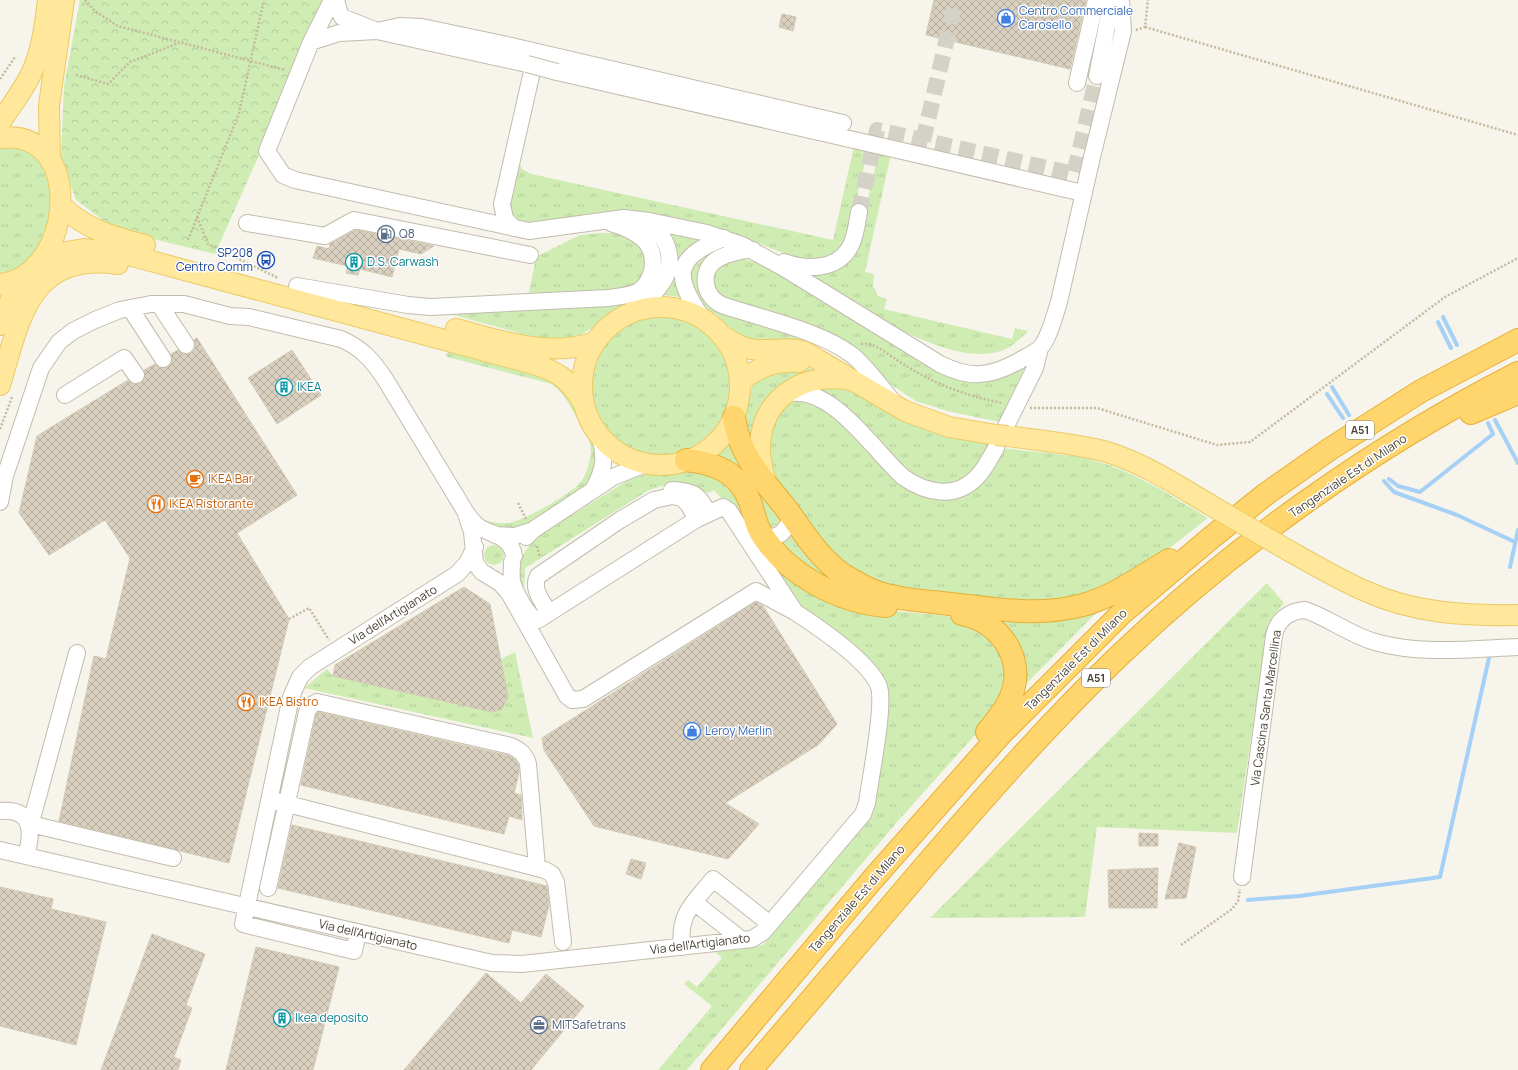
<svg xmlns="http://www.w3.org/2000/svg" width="1518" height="1070" viewBox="0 0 1518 1070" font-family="Manrope,sans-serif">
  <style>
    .grass { fill: url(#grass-tufts) }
    .forest { fill: url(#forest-crowns) }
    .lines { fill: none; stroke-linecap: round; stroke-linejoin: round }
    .stream { stroke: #a6d0f5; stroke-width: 4 }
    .building { fill: url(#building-cross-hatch); stroke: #d4c9b2 }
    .minor-tunnel { stroke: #d4d1c7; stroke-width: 16; stroke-dasharray: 16 8; stroke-linecap: butt }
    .minor-casing { stroke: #c3bcad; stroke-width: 18 }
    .major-casing { stroke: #ebca65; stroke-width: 22 }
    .highway-casing { stroke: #e7af35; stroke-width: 24 }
    .path { stroke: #c5b99d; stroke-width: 2.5; stroke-dasharray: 2 2; stroke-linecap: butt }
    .minor { stroke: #fff; stroke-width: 16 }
    .major { stroke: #ffe89c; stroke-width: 20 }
    .highway { stroke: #ffd66e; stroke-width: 22 }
    .minor-bridge-casing { stroke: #c3bcad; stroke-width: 18; stroke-linecap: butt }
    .major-bridge-casing { stroke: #ebca65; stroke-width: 22; stroke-linecap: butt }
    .minor-bridge { stroke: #fff; stroke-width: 16 }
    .major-bridge { stroke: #ffe89c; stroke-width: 20 }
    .labels { text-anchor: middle; stroke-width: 3; stroke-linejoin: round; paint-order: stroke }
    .shield { fill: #fff; stroke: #817d74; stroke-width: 1 }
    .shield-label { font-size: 11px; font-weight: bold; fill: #4b4538 }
    .shop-label { font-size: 12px; fill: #366cbe; stroke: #fff; text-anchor: start }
    .service-label { font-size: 12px; fill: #4e5e75; stroke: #fff; text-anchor: start }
    .transit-label { font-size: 12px; fill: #164399; stroke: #fff; text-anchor: end }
    .culture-label { font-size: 12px; fill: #0d838f; stroke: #fff; text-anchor: start }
    .street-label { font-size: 12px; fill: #4b4538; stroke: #fff }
    .food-label { font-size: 12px; fill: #c56008; stroke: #fff; text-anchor: start }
  </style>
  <defs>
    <pattern id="grass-tufts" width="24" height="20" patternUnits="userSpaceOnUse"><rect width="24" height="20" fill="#cfecb3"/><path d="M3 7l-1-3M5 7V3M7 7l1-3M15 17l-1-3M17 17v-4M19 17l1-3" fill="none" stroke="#b3cc9b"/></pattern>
    <pattern id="forest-crowns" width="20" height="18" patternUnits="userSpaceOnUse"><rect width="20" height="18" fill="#cfecb3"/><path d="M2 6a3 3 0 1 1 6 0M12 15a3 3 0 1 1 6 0" fill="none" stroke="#b3cc9b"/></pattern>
    <pattern id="building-cross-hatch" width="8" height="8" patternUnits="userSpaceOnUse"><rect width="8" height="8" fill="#d9d0c0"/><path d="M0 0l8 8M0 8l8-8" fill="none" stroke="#b2ab9d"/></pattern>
  </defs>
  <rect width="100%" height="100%" fill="#f6f4eb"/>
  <path class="grass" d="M522,131l5,1 -7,32 2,5 9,5 302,66 21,-94 14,3 -22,95 -18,16 -24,1 -83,-32 -35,-8 -78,-9 -73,12 -15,-3 -9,-5 -3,-23z
    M0,147l28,3 15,13 9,20v21l-4,20 -11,27 -21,20 -16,2z
    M879,151l12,3 -26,118 9,2 -1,11 5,11 9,3 -3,10 128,30 3,-11 13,3c-8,8 -16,16 -27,20 -53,18 -149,-49 -194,-75l50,-30z
    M649,231c9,5 11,12 13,22 5,35 -18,40 -42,55 -21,12 -34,31 -61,33 -15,1 -32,-5 -47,-10 -26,-7 -51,-14 -77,-21l191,-9c24,-9 39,-25 31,-53 -2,-6 -6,-11 -8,-17z
    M665,231l39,7c-28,16 -22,29 -23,59l-18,-2 6,-9z
    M601,233c28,0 28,-1 45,21 -3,20 -1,30 -22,37l-95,2 7,-36 44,-22z
    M719,246l17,2 -21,5 -3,55 10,6 85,26 -18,-1 -29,3 -14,-4 -10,-5 -20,-19 -18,-9 -9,-34 6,-12z
    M743,258l20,7 44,25 129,80 91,-7 -28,59 -52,-11 -31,-10 -29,-19 -23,-22 -138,-57 -15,-15 2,-20z
    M592 386a69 69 0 1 1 138 0a69 69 0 1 1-138 0Z
    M448,352l98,25 32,27 5,14 14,28 -2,31 -12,13 -57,36 -13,3h-14l-21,-10c10,2 20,5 30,4 16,-2 58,-27 70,-38 8,-8 12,-22 13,-33 0,-12 -8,-24 -14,-34 -8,-13 -12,-24 -25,-34l-105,-27 -1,-3z
    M796,365l23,6 -21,6 -45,75 -11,-28 3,-20 8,-19 13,-13z
    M805,387h40l45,27 29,12 71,15c-17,34 -29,54 -71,40z
    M808,399l23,11 68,70 54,17 48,-49c26,3 53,5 78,9 48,9 89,37 129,61l-68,53 -77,34 -118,-4 -79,-22 -34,-24 -55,-72 -6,-12 -5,-33 20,-36z
    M728,442l53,75 -2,6 -6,4 -9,-1 -55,-69z
    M692,467l38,12 34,67 107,63 77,7 17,4 16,6 26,34 -6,46 -104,116 -210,248h-29l54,-64 -28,-22 4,-4 9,7 25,-29 -8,-7 49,-6 103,-122 7,-15 15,-109 -97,-100 -65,-96 -12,-13 -6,3c-21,-10 -37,-11 -59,-3l-124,78 -1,20 -5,3c0,-27 0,-39 22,-57l89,-55 13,-4z
    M792,530l54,59 -45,-23 -25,-25z
    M484 555a10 10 0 1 1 20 0a10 10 0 1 1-20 0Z
    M1267,583l17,20 -16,20 -31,210 -140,-6 -12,90 -155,1z
    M1099,610l-77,78 -29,-71z
    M515,652l18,86 -229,-50 23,-19 6,7 159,36 10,-3 6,-12 -7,-38z"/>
  <path class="forest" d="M80,0h248l-113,254 -99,-24 -40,-30 -15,-42 3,-72z"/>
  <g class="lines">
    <path class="stream" d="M1443,317l14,28
      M1438,322l13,26
      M1332,387l17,28
      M1327,394l16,24
      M1495,420l23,43
      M1389,479l9,7 22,6 73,-58 -5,-11
      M1384,481l10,11 63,23 58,27
      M1510,567l8,-37
      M1248,900l51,-4 141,-19 49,-219"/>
  </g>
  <path class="building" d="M934,0h152l-16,69 -144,-34z
    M782,14l14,3 -3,14 -14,-4z
    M356,230l78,16 -13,8 -22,-5 -7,28 -32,-8 -2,6 -12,-2 2,-7 -35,-8 4,-12 12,3 1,-5z
    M197,338l100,157 -60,38 52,86 -60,244 -170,-42 35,-165 12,3 24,-101 -25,-38 -56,35 -30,-42 18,-77 91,-56 4,4 9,-1 4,-4 -1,-9 11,-6 4,4 9,-1 4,-4 -1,-9 7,-4 4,4 9,-1 4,-4 -1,-9z
    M292,350l29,45 -44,29 -29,-46z
    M464,587l26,17 18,93 -6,12 -10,3 -159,-36 2,-11z
    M756,602l7,4 74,118 -19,21 -93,58 34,21 -31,35 -134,-33 -50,-76 -2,-12z
    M318,712l192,44 5,3 4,7v7l-5,20 7,2 1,25 -13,-4 -5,18 -203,-49 15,-70z
    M292,825l255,61 2,19 -8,32 -29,-7 -3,13 -231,-55z
    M1139,833l19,1v12h-19z
    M1179,843l17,4 -10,51 -21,1z
    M631,859l15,4 -5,16 -15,-5z
    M1158,868l-1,40h-48l-1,-38z
    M0,887l53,12 -2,10 55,13 -30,123 -76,-19z
    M152,934l53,20 -19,51 6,3 -18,49 7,3 -3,10h-77z
    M256,947l83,20 -26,103h-87z
    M486,973l35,30 25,-29 38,32 -53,64h-127z"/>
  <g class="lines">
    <path class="minor-tunnel" d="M923,141l33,-141
      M859,212l18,-82 197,44 23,-98"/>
    <g class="minor-casing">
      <path id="minor" d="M332,0l-21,42 -44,109 16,24 12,5 234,51 95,-13 25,3 58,12 35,12 42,23 156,96c30,15 50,13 79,-3 6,-4 16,-8 21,-13 9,-9 15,-34 19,-46l33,-145 31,-126 -2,-31
        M336,0l3,11 3,6 35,14 23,-5 22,1 76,16 345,80
        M311,42l28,-9 38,-2 150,33
        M557,72l297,68
        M1097,76l15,-76
        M1077,83l19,-83
        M898,150l185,43
        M247,223l78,13 29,-16 176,35
        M514,228l-9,-9 -3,-15 34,-150
        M753,250l-4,-1c-10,3 -23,4 -33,11 -17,12 -12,37 6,45 38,13 99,26 130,50 15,12 27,30 39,44
        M784,262c23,8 54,9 67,-17 5,-10 6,-22 8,-33
        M297,286l111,19 22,2 179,-9c10,-2 22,-2 30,-7 7,-5 11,-12 13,-20 6,-29 -17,-41 -41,-48
        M159,304l27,41
        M130,308l33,51
        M641,309c6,-9 15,-17 21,-26 15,-22 6,-49 -17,-60
        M703,319c-29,-42 -31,-61 21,-81
        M787,394c44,-11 86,56 116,83 23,16 52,23 74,0 8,-8 13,-19 19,-29
        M65,395l59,-37 12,17
        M1006,426l29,-58 5,-20
        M593,490c11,-20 13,-30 7,-53
        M672,490c21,1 27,4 36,23
        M0,502l5,-26 36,-108 18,-26 14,-11 22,-11 25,-10 31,-6h33l46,12 19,1 92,22c21,9 32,22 44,40l80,132c4,5 8,12 14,16 15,9 32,9 35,29
        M465,511l7,21 3,31 7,9 18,11 9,10 58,103 5,4 11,-1 173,-108 39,21 -66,-101 -6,-4 -26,12 -159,101c-10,-1 -24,-30 -26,-39 -1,-6 0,-13 0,-19
        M495,535l20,1 18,-6
        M526,537l7,-7 80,-53 32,-13
        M764,537c17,1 20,-5 29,-20
        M549,613c-6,-11 -18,-24 -11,-37l82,-56 34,-20 18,-4 10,2 6,6 9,15
        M77,653l-47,173h9l134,32
        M276,801l269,69 7,4 4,8 7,60
        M0,811c33,-3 33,21 26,45
        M0,850l492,113 30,1 230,-25 11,-7 100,-118 4,-11c3,-24 18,-96 12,-116 -9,-25 -61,-60 -84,-75
        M1242,877l32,-241c3,-16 15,-25 31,-26 24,8 45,25 70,32 45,13 96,7 143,5
        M268,888l39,-176 3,-6 7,-4 194,44c9,4 14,8 17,18l9,103
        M694,902l48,38
        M358,932l-4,19 -111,-27 48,-227 9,-20 10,-10 147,-93 10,-11 8,-16
        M682,947c-4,-34 12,-44 31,-68l57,45"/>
    </g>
    <g class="major-casing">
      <path id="major" d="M0,123c10,-16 22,-31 30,-47 12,-24 15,-51 18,-76
        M0,138c86,-11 75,138 0,146
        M50,160l-1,-55 15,-105
        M60,204c24,25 53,33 85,41
        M44,256l40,-7 41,5 405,109c28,8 39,16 54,41
        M582 386a79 79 0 1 1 158 0a79 79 0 1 1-158 0Z
        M0,325l19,-45
        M456,329c45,12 94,29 139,13
        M721,335c8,5 16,11 25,13 20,6 38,-3 59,4l100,59 44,16 47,8
        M740,382c18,-15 36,-22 59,-20
        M0,385c20,-66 29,-133 118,-121
        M1008,436c32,5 67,7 99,16 36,11 68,32 100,51
        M766,484c-3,-13 -7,-27 -6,-40 3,-48 45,-72 90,-64
        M1291,552c24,13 47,27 72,38 49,23 102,26 155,25"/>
    </g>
    <g class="highway-casing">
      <path id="highway" d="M1471,413l47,-20
        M734,417c4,36 29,63 51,90 17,23 33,50 57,67 10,6 21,13 32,17 24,9 52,10 77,13 45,5 88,13 132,1 32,-9 57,-28 86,-45
        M686,460c29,3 53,12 64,42 4,10 5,21 11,31 25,41 77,69 125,73
        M962,614c39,8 65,46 48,85 -5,12 -15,23 -23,33
        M712,1070l160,-190 128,-145 122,-122 90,-76 54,-43 64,-45 91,-58 97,-51
        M751,1070c58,-68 116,-136 174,-204 63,-73 126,-145 196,-212 115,-110 254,-208 397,-281"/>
    </g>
    <path class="path" d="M85,0l10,11 23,15 167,44
      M1145,27l373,108
      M1136,30l9,-3 3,-27
      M76,75l32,9 22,-22 49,-19
      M0,79l15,-22
      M197,217l11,27 70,34
      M188,240l51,-127 25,-113
      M861,344c12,-3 26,10 36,16 33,22 65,35 105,43
      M1030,408h67l120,37 33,-3 195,-145 73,-39
      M0,429l12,-32
      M518,503l8,16
      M537,546l3,12
      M289,619l20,-11 20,32
      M1181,945l51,-36 6,-8 2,-12"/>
    <use href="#minor" class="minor"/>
    <use href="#major" class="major"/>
    <use href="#highway" class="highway"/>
    <g class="minor-bridge-casing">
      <path id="minor-bridge" d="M527,64l30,8
        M854,140l44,10"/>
    </g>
    <g class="major-bridge-casing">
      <path id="major-bridge" d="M996,435l12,1
        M1207,503l84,49"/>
    </g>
    <use href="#minor-bridge" class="minor-bridge"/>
    <use href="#major-bridge" class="major-bridge"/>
  </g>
  <defs>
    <g id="shop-ring" transform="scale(0.9)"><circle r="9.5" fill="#fff" stroke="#3f7fe0" stroke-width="1.5"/><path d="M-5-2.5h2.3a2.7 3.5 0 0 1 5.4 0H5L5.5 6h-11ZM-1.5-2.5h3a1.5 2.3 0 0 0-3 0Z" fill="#3f7fe0"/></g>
    <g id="fuel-ring" transform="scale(0.9)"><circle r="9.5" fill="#fff" stroke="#5c6f8a" stroke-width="1.5"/><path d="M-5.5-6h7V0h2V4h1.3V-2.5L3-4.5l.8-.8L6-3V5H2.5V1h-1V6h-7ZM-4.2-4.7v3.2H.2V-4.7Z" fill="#5c6f8a"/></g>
    <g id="bus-ring" transform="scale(0.9)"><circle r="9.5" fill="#fff" stroke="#1a4fb4" stroke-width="1.5"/><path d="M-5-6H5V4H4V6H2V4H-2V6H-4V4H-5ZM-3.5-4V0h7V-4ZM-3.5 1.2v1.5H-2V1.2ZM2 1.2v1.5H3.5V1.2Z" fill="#1a4fb4"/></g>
    <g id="building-ring" transform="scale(0.9)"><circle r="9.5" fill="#fff" stroke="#0f9aa8" stroke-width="1.5"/><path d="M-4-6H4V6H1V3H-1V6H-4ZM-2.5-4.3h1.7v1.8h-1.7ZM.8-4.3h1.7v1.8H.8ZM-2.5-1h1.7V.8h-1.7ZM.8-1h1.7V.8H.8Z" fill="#0f9aa8"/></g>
    <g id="cafe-ring" transform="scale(0.9)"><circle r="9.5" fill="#fff" stroke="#e8710a" stroke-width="1.5"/><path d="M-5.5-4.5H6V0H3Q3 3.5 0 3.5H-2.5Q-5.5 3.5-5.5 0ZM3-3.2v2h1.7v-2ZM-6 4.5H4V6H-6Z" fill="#e8710a"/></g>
    <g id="restaurant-ring" transform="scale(0.9)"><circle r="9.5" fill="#fff" stroke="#e8710a" stroke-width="1.5"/><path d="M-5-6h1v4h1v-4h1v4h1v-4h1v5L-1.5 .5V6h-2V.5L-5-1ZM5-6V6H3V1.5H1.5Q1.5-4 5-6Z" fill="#e8710a"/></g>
    <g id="office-ring" transform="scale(0.9)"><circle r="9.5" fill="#fff" stroke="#5c6f8a" stroke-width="1.5"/><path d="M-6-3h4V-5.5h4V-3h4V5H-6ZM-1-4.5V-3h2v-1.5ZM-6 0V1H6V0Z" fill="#5c6f8a"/></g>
  </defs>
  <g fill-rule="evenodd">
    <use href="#shop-ring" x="1006" y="18"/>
    <use href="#fuel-ring" x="386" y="234"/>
    <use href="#bus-ring" x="266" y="260"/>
    <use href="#building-ring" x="354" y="262"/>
    <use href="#building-ring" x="284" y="387"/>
    <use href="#cafe-ring" x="195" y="479"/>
    <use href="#restaurant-ring" x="156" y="504"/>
    <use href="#restaurant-ring" x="246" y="702"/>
    <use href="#shop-ring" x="692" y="731"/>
    <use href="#building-ring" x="282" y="1018"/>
    <use href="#office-ring" x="539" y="1025"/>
  </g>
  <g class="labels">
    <g class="shield">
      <rect x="1346" y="421" width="28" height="18" rx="3"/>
      <rect x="1082" y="669" width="28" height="18" rx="3"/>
    </g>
    <g class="shield-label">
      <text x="1360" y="434">A51</text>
      <text x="1096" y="682">A51</text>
    </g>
    <g class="shop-label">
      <text x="1019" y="15">Centro Commerciale<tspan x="1019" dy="14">Carosello</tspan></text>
      <text x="705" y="735">Leroy Merlin</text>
    </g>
    <g class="service-label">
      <text x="399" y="238">Q8</text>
      <text x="552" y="1029">MITSafetrans</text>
    </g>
    <g class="transit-label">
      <text x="253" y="257">SP208<tspan x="253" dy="14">Centro Comm</tspan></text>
    </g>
    <g class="culture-label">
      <text x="367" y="266">D.S. Carwash</text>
      <text x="297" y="391">IKEA</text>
      <text x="295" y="1022">Ikea deposito</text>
    </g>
    <g class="street-label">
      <text transform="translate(1348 476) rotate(-34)" y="4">Tangenziale Est di Milano</text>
      <text transform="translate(393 615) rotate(-32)" y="4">Via dell'Artigianato</text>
      <text transform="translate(1076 660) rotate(-45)" y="4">Tangenziale Est di Milano</text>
      <text transform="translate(1266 708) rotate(-82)" y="4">Via Cascina Santa Marcellina</text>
      <text transform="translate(857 899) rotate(-49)" y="4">Tangenziale Est di Milano</text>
      <text transform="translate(368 935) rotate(13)" y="4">Via dell'Artigianato</text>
      <text transform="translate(700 944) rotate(-7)" y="4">Via dell'Artigianato</text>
    </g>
    <g class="food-label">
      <text x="208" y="483">IKEA Bar</text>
      <text x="169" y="508">IKEA Ristorante</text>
      <text x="259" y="706">IKEA Bistro</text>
    </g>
  </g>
</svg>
